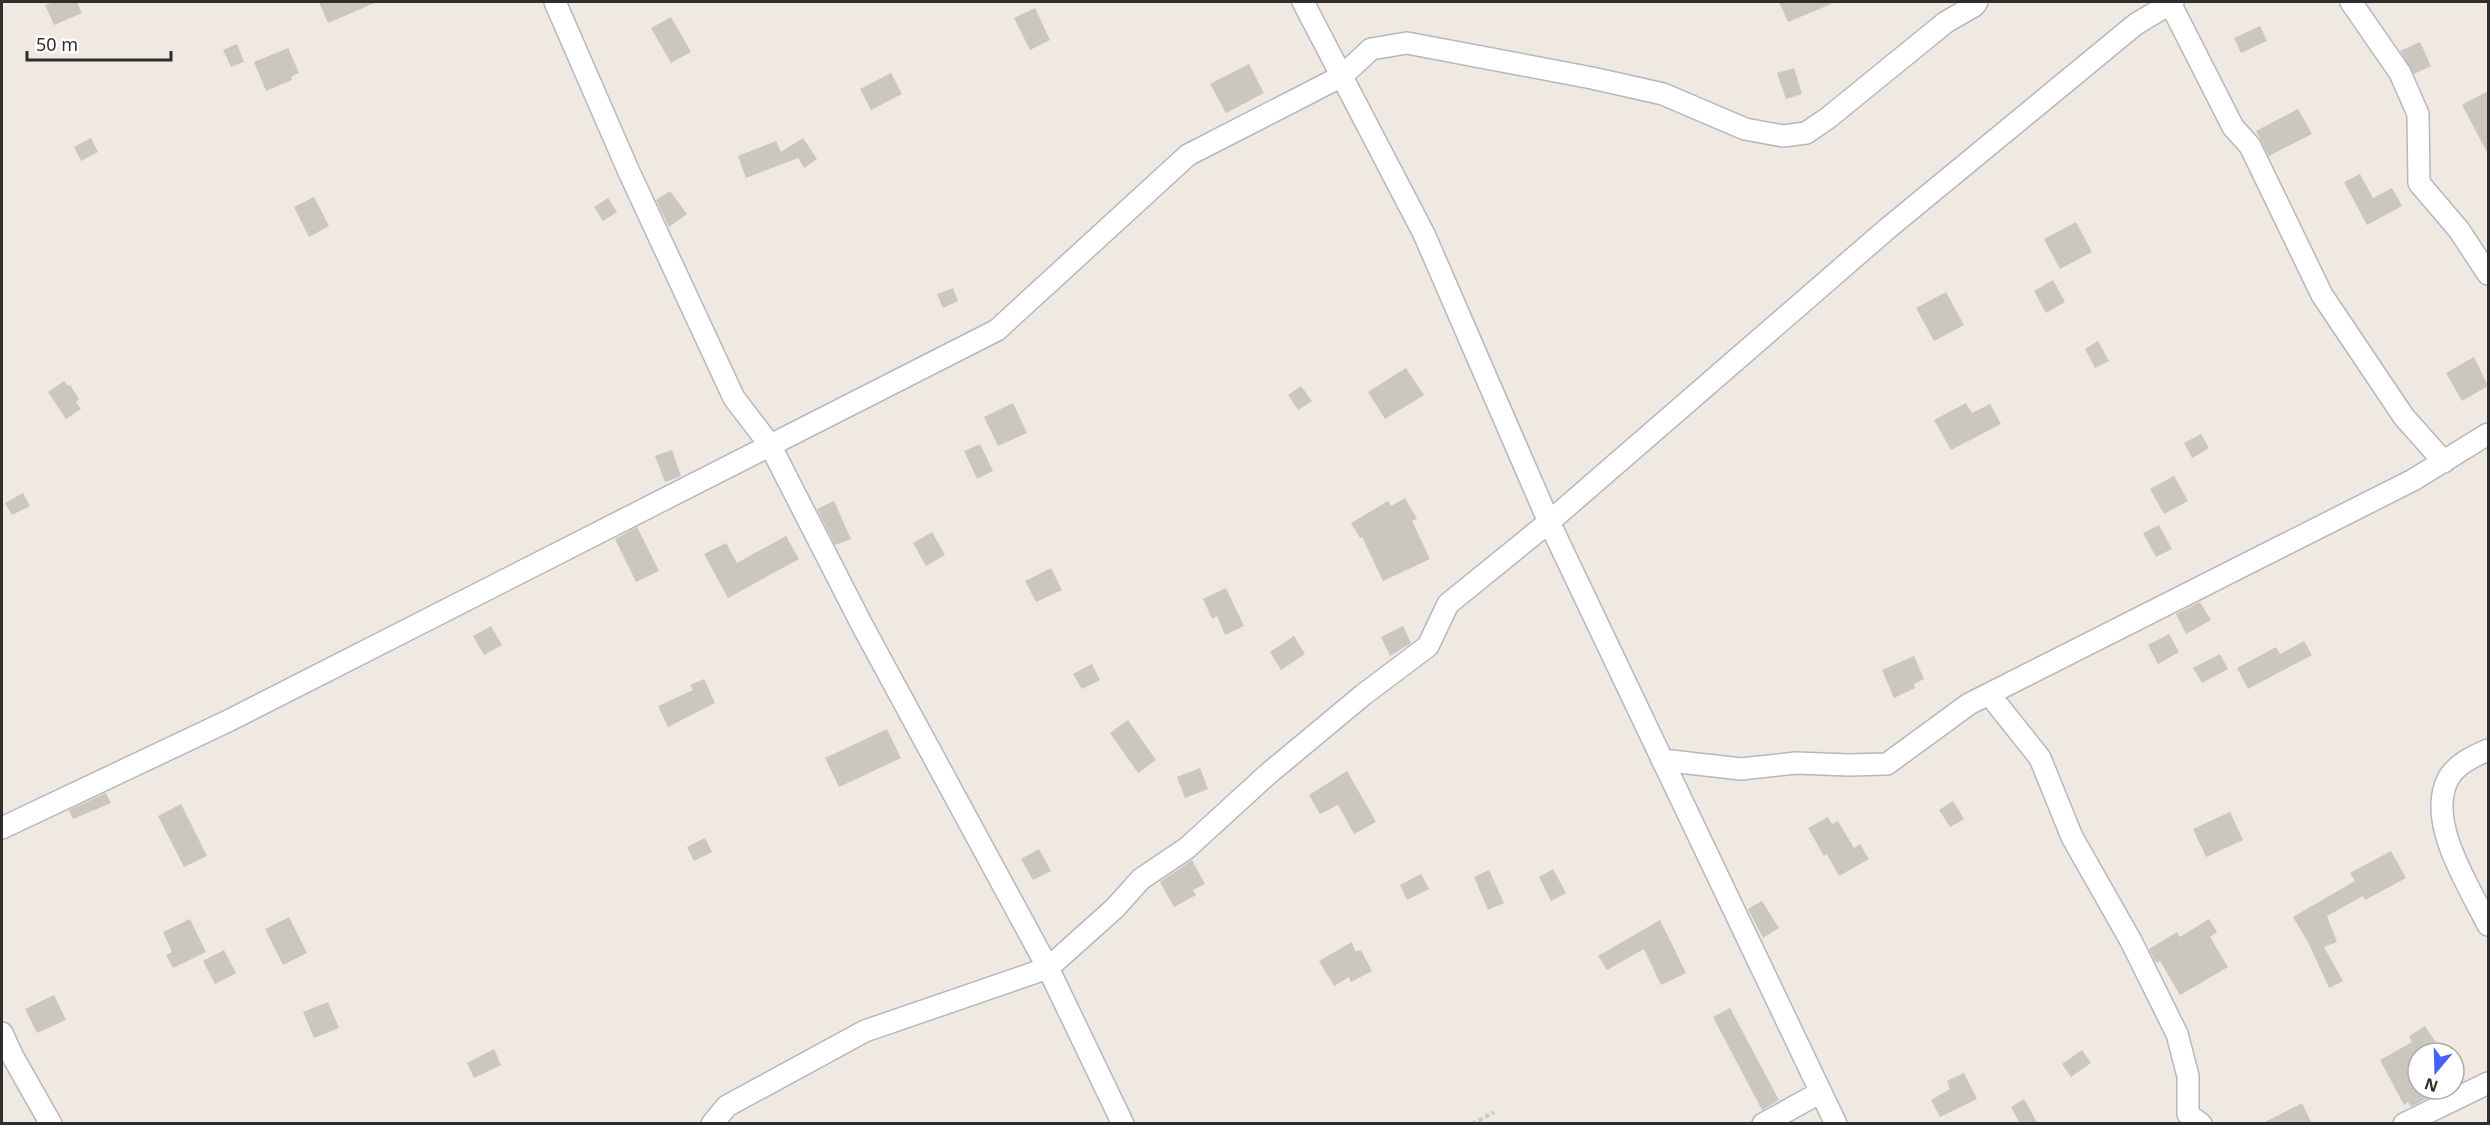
<svg xmlns="http://www.w3.org/2000/svg" width="2490" height="1125" viewBox="0 0 2490 1125" font-family="'Noto Sans',sans-serif">
  <style>
    .building { fill: #cbc7bf }
    .lines { fill: none; stroke-linecap: round; stroke-linejoin: round }
    .minor-casing { stroke: #b4b7c1; stroke-width: 24 }
    .path { stroke: #c9c9c9; stroke-width: 4; stroke-dasharray: 4.5 3; stroke-linecap: butt }
    .minor { stroke: #fff; stroke-width: 21 }
  </style>
  <rect width="100%" height="100%" fill="#efe9e1"/>
  <path class="building" d="M54,2h23l5,11 -28,12 -9,-20z
    M319,2h58l-49,21z
    M1779,2h57l-48,20z
    M1035,8l15,32 -20,10 -16,-32z
    M671,17l20,35 -20,11 -20,-35z
    M2260,26l7,15 -26,12 -7,-15z
    M2420,42l11,24 -17,8 -14,-23z
    M237,44l7,18 -13,5 -8,-17z
    M288,48l11,25 -8,4 1,3 -26,11 -12,-29z
    M1249,64l15,29 -38,20 -16,-29z
    M1794,68l8,26 -16,5 -9,-26z
    M891,73l11,21 -31,16 -11,-21z
    M2488,91v63l-26,-49z
    M2298,109l14,25 -43,22 -13,-25z
    M91,138l7,14 -17,9 -7,-14z
    M803,138l14,21 -13,9 -6,-10 -52,20 -8,-22 38,-15 5,11z
    M2360,174l13,24 19,-10 10,18 -35,19 -23,-43z
    M670,191l17,23 -18,13 -13,-27z
    M314,197l15,29 -20,11 -15,-30z
    M608,198l9,14 -14,9 -9,-14z
    M2076,222l16,30 -32,17 -16,-30z
    M2053,280l12,22 -19,11 -12,-22z
    M953,288l5,13 -15,7 -6,-14z
    M1946,292l18,33 -30,16 -18,-33z
    M2098,341l11,20 -14,7 -10,-19z
    M2474,357l14,29 -26,15 -16,-28z
    M1406,368l18,27 -39,24 -17,-27z
    M64,381l4,5 2,-1 9,14 -3,3 5,7 -15,10 -18,-27z
    M1301,386l11,15 -14,9 -10,-15z
    M1013,403l14,30 -29,13 -14,-29z
    M1966,403l6,10 18,-9 11,20 -50,26 -17,-30z
    M2201,434l8,14 -17,10 -8,-15z
    M980,444l13,27 -16,8 -13,-28z
    M672,450l9,26 -16,6 -10,-26z
    M2174,476l14,25 -24,13 -14,-25z
    M23,493l7,13 -18,9 -7,-12z
    M1405,498l12,21 -5,2 18,38 -47,22 -21,-44 -2,1 -9,-15 37,-22 3,5z
    M834,501l17,38 -16,6 -18,-36z
    M2159,525l13,24 -16,8 -13,-24z
    M637,527l22,44 -23,11 -21,-43z
    M932,532l13,23 -19,11 -13,-23z
    M786,536l13,23 -71,39 -24,-44 22,-11 11,20z
    M1051,568l11,22 -26,12 -11,-21z
    M1226,588l18,38 -19,9 -8,-19 -5,3 -9,-20z
    M2200,602l11,18 -25,14 -10,-20z
    M491,626l11,19 -18,10 -11,-19z
    M1403,626l8,17 -21,13 -9,-19z
    M2169,634l10,18 -21,12 -10,-19z
    M1294,636l11,18 -24,16 -11,-18z
    M2304,641l8,14 -64,34 -11,-21 39,-21 4,7z
    M2220,654l8,15 -26,14 -9,-15z
    M1914,656l10,23 -10,5 1,4 -21,10 -12,-28z
    M1092,664l8,16 -18,9 -9,-15z
    M704,679l11,24 -47,24 -10,-21 35,-16 -3,-5z
    M1128,720l28,40 -18,13 -28,-40z
    M887,729l14,29 -62,29 -14,-29z
    M1200,768l8,21 -23,9 -8,-21z
    M1347,771l29,51 -22,12 -16,-29 -18,9 -11,-19z
    M106,793l5,10 -38,16 -4,-9z
    M1953,801l11,18 -14,8 -11,-17z
    M181,804l26,52 -23,11 -26,-51z
    M2230,812l13,28 -37,17 -13,-28z
    M1828,817l4,7 6,-3 16,27 6,-4 9,15 -30,17 -12,-22 -3,2 -16,-28z
    M705,838l7,14 -18,9 -7,-14z
    M1039,849l12,22 -18,9 -12,-21z
    M2391,851l15,27 -41,22 -2,-4 -36,20 10,26 -13,5 19,34 -14,7 -20,-44 -16,-27 62,-36 -5,-8z
    M1192,860l13,24 -12,6 3,5 -22,12 -14,-25z
    M1553,869l13,24 -15,8 -12,-24z
    M1489,870l15,33 -16,7 -14,-33z
    M1421,874l8,15 -22,11 -7,-15z
    M1762,901l17,27 -16,10 -15,-29z
    M289,917l18,36 -24,12 -18,-36z
    M190,919l16,33 -33,16 -7,-13 6,-3 -9,-20z
    M2209,919l8,13 -7,5 18,30 -48,28 -20,-34 -4,2 -7,-14 28,-17 3,5z
    M1660,920l26,53 -25,12 -17,-36 -37,21 -9,-14z
    M1352,942l3,9 6,-1 11,21 -21,11 -2,-5 -15,9 -15,-25z
    M224,950l12,23 -21,11 -12,-23z
    M54,995l12,25 -29,13 -12,-24z
    M328,1002l11,26 -25,10 -11,-26z
    M1730,1008l49,92 -17,10 -49,-93z
    M2425,1026l18,27h-25v36h26l-33,18 -3,-5 -4,3 -24,-45 32,-18 -3,-6z
    M494,1049l7,16 -27,13 -7,-15z
    M2082,1050l9,13 -20,14 -9,-13z
    M1964,1073l13,26 -37,18 -9,-17 19,-11 -3,-8z
    M2024,1099l14,25h-18l-9,-17z
    M2302,1103l10,21h-51z"/>
  <g class="lines">
    <g class="minor-casing">
      <path id="minor" d="M555,2l74,170 105,226 36,47 92,180 186,343 75,156
        M1303,2l121,232 125,288 287,602
        M2351,2l49,71 18,41 1,69 40,47 29,44
        M2170,3l63,124 17,19 72,149 82,122 40,45
        M1989,694l51,64 32,79 59,104 46,93 11,42v38l13,10
        M2488,750c-14,6 -32,14 -40,29 -22,43 21,107 40,146
        M1662,760l79,9 55,-6 53,2 38,-1 82,-60 444,-224 75,-46
        M2,828l228,-108 767,-390 191,-175 154,-79 29,-27 36,-6 185,35 71,16 82,35 38,7 23,-3 22,-15 118,-96 28,-16 3,-4
        M2,1033l11,24 38,67
        M712,1124l15,-18 138,-75 183,-63 67,-60 26,-29 46,-31 81,-74 95,-79 65,-49 20,-42 101,-82 338,-293 249,-205 37,-22
        M1763,1124l58,-32
        M2404,1124l84,-41"/>
    </g>
    <path class="path" d="M1472,1124l22,-12"/>
    <use href="#minor" class="minor"/>
  </g>
  <rect width="2490" height="1125" fill="none" stroke="#2e2e2e" stroke-width="6"/>
  <g transform="translate(2436 1071) rotate(199)"><circle r="28" fill="#ffffff" stroke="#ababab" stroke-width="1.5"/>
  <path d="M0-4.5L10 22L0 15L-10 22Z" fill="#4264fb"/>
  <text y="-9" font-size="16" font-weight="bold" text-anchor="middle" fill="#2e2e2e">N</text>
  </g>
  <path d="M27 51v9h144v-9" fill="none" stroke="#2e2e2e" stroke-width="3"/>
  <text x="36" y="51" font-size="18" fill="#2e2e2e" stroke="#ffffff" stroke-width="4.5" paint-order="stroke">50 m</text>
</svg>
